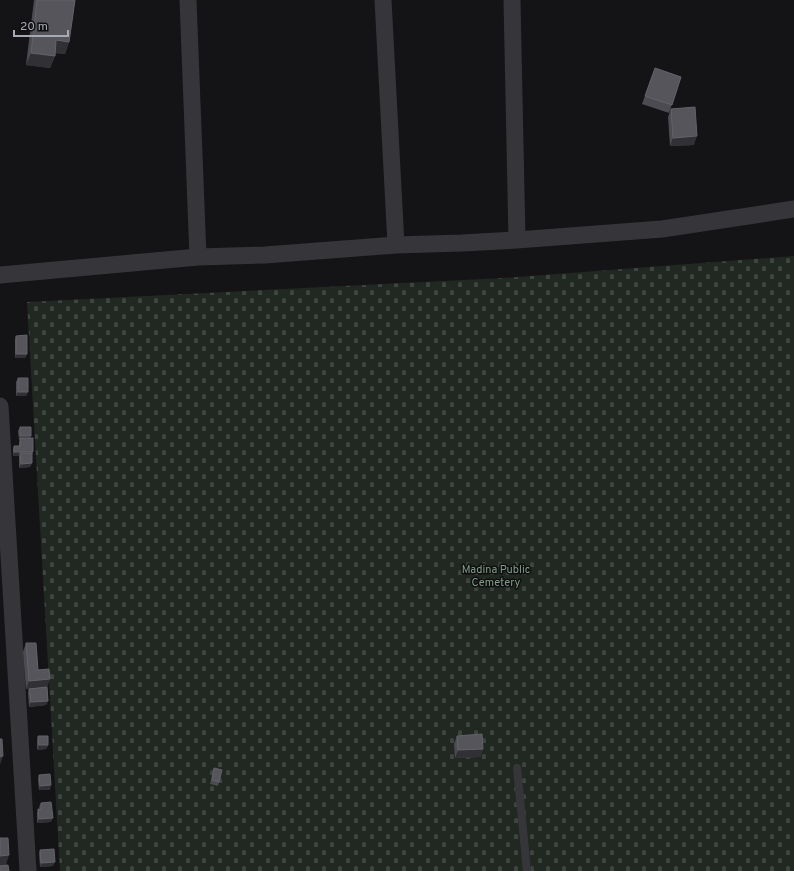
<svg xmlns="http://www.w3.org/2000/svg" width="794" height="871" viewBox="0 0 794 871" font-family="Overpass,sans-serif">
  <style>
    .cemetery { fill: url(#cemetery-stones) }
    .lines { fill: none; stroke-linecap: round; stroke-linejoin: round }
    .service { stroke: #36363a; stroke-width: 8 }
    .minor { stroke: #36363a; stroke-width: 17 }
    .wall { fill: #4b4b51 }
    .shaded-wall { fill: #313135 }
    .building { fill: #55555b; stroke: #626269 }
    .labels { text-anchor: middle; stroke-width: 3; stroke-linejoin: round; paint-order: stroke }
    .park-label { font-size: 11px; fill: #809e87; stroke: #0f0f11 }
  </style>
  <defs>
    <pattern id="cemetery-stones" width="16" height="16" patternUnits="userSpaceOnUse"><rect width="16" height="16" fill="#212822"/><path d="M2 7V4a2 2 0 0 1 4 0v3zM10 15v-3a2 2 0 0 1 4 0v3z" fill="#3e4440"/></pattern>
  </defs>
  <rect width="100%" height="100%" fill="#141416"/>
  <path class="cemetery" d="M794,256v615h-734l-33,-569 477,-24z"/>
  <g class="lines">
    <path class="service" d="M517,768l10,103"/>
    <path class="minor" d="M188,0l10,257
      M383,0l13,245
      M512,0l5,240
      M0,275l198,-18 67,-2 131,-10 66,-2 55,-3 145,-11 132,-20
      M0,406l28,465"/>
  </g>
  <path class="wall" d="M34,0h41l-6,42 -4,12 -10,-1v3l-5,12 -24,-3z
    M655,68l26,9 -12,36 -27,-9z
    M671,109l23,36 -24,1 -2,-29z
    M16,336l11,18 -2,4h-10v-18z
    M18,378l10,14 -2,4h-10v-14z
    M20,427l10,11 2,25 -2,4 -11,1v-12h-6v-6l1,-4h5v-3l1,-3h-1l-1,-9z
    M26,643l12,27 9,18 1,13 -2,4 -17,2 -1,-14 1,-4h-3l-3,-37z
    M38,736l10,9 -2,4 -9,1v-10z
    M457,736l26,13 -3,8 -25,1 -1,-14z
    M214,768l5,14 -1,4 -8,-2z
    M39,775l11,15h-11l-1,-11z
    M41,803l10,19 -14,1v-10l1,-4h2l-1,-2z
    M40,850l13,16 -13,1 -1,-13z"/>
  <path class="shaded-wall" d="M56,40l13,2 -4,12 -13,-1z
    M31,53l24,3 -5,12 -24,-3z
    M697,136l-3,9 -24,1 3,-8z
    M16,354h11l-2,4h-10z
    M18,392h10l-2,4h-10z
    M20,436h11l-1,4 -10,-2v2h-1z
    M14,452h19l-1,4 -12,-3 -1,3h-6z
    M32,463l-2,4 -11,1 2,-4z
    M50,679l-3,9 -21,1 3,-8z
    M48,701l-2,4 -17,2 2,-5z
    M39,745h9l-2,4 -9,1z
    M483,749l-3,8 -25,1 3,-8z
    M3,756l-3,9v-8z
    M51,785l-1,5h-11l1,-4z
    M53,818l-2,4 -14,1 2,-4z
    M9,855l-4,13h-5v-12z
    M55,862l-2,4 -13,1 1,-4z"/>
  <path class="building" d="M37,0h38l-6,42 -13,-2 -1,16 -24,-3z
    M655,68l26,9 -9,28 -27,-9z
    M695,107l2,29 -24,2 -2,-29z
    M27,335v19h-11v-18z
    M18,378h10v14h-10z
    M20,427h11v9h-11z
    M20,438h13v14h-19v-6h6z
    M20,453h12v10l-11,1z
    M26,643h10l2,27 11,-1 1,10 -21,2z
    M47,687l1,14 -17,1 -2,-13z
    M482,734l1,15 -25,1 -1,-14z
    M38,736h10v9h-9z
    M0,739h2l1,17 -3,1z
    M214,768l8,2 -3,12 -7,-2z
    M50,774l1,11 -11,1 -1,-11z
    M51,802l2,16 -14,1 -1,-10h3v-6z
    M0,838h8l1,17 -9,1z
    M54,849l1,13 -14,1 -1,-13z
    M8,865l1,6h-9v-5z"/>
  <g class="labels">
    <g class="park-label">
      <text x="496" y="573">Madina Public<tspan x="496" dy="13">Cemetery</tspan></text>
    </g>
  </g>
  <path d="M14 30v6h54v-6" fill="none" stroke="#a7a9b5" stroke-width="2"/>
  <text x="20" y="30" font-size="12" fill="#a7a9b5" stroke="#0f0f11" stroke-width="3" paint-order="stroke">20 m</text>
</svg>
